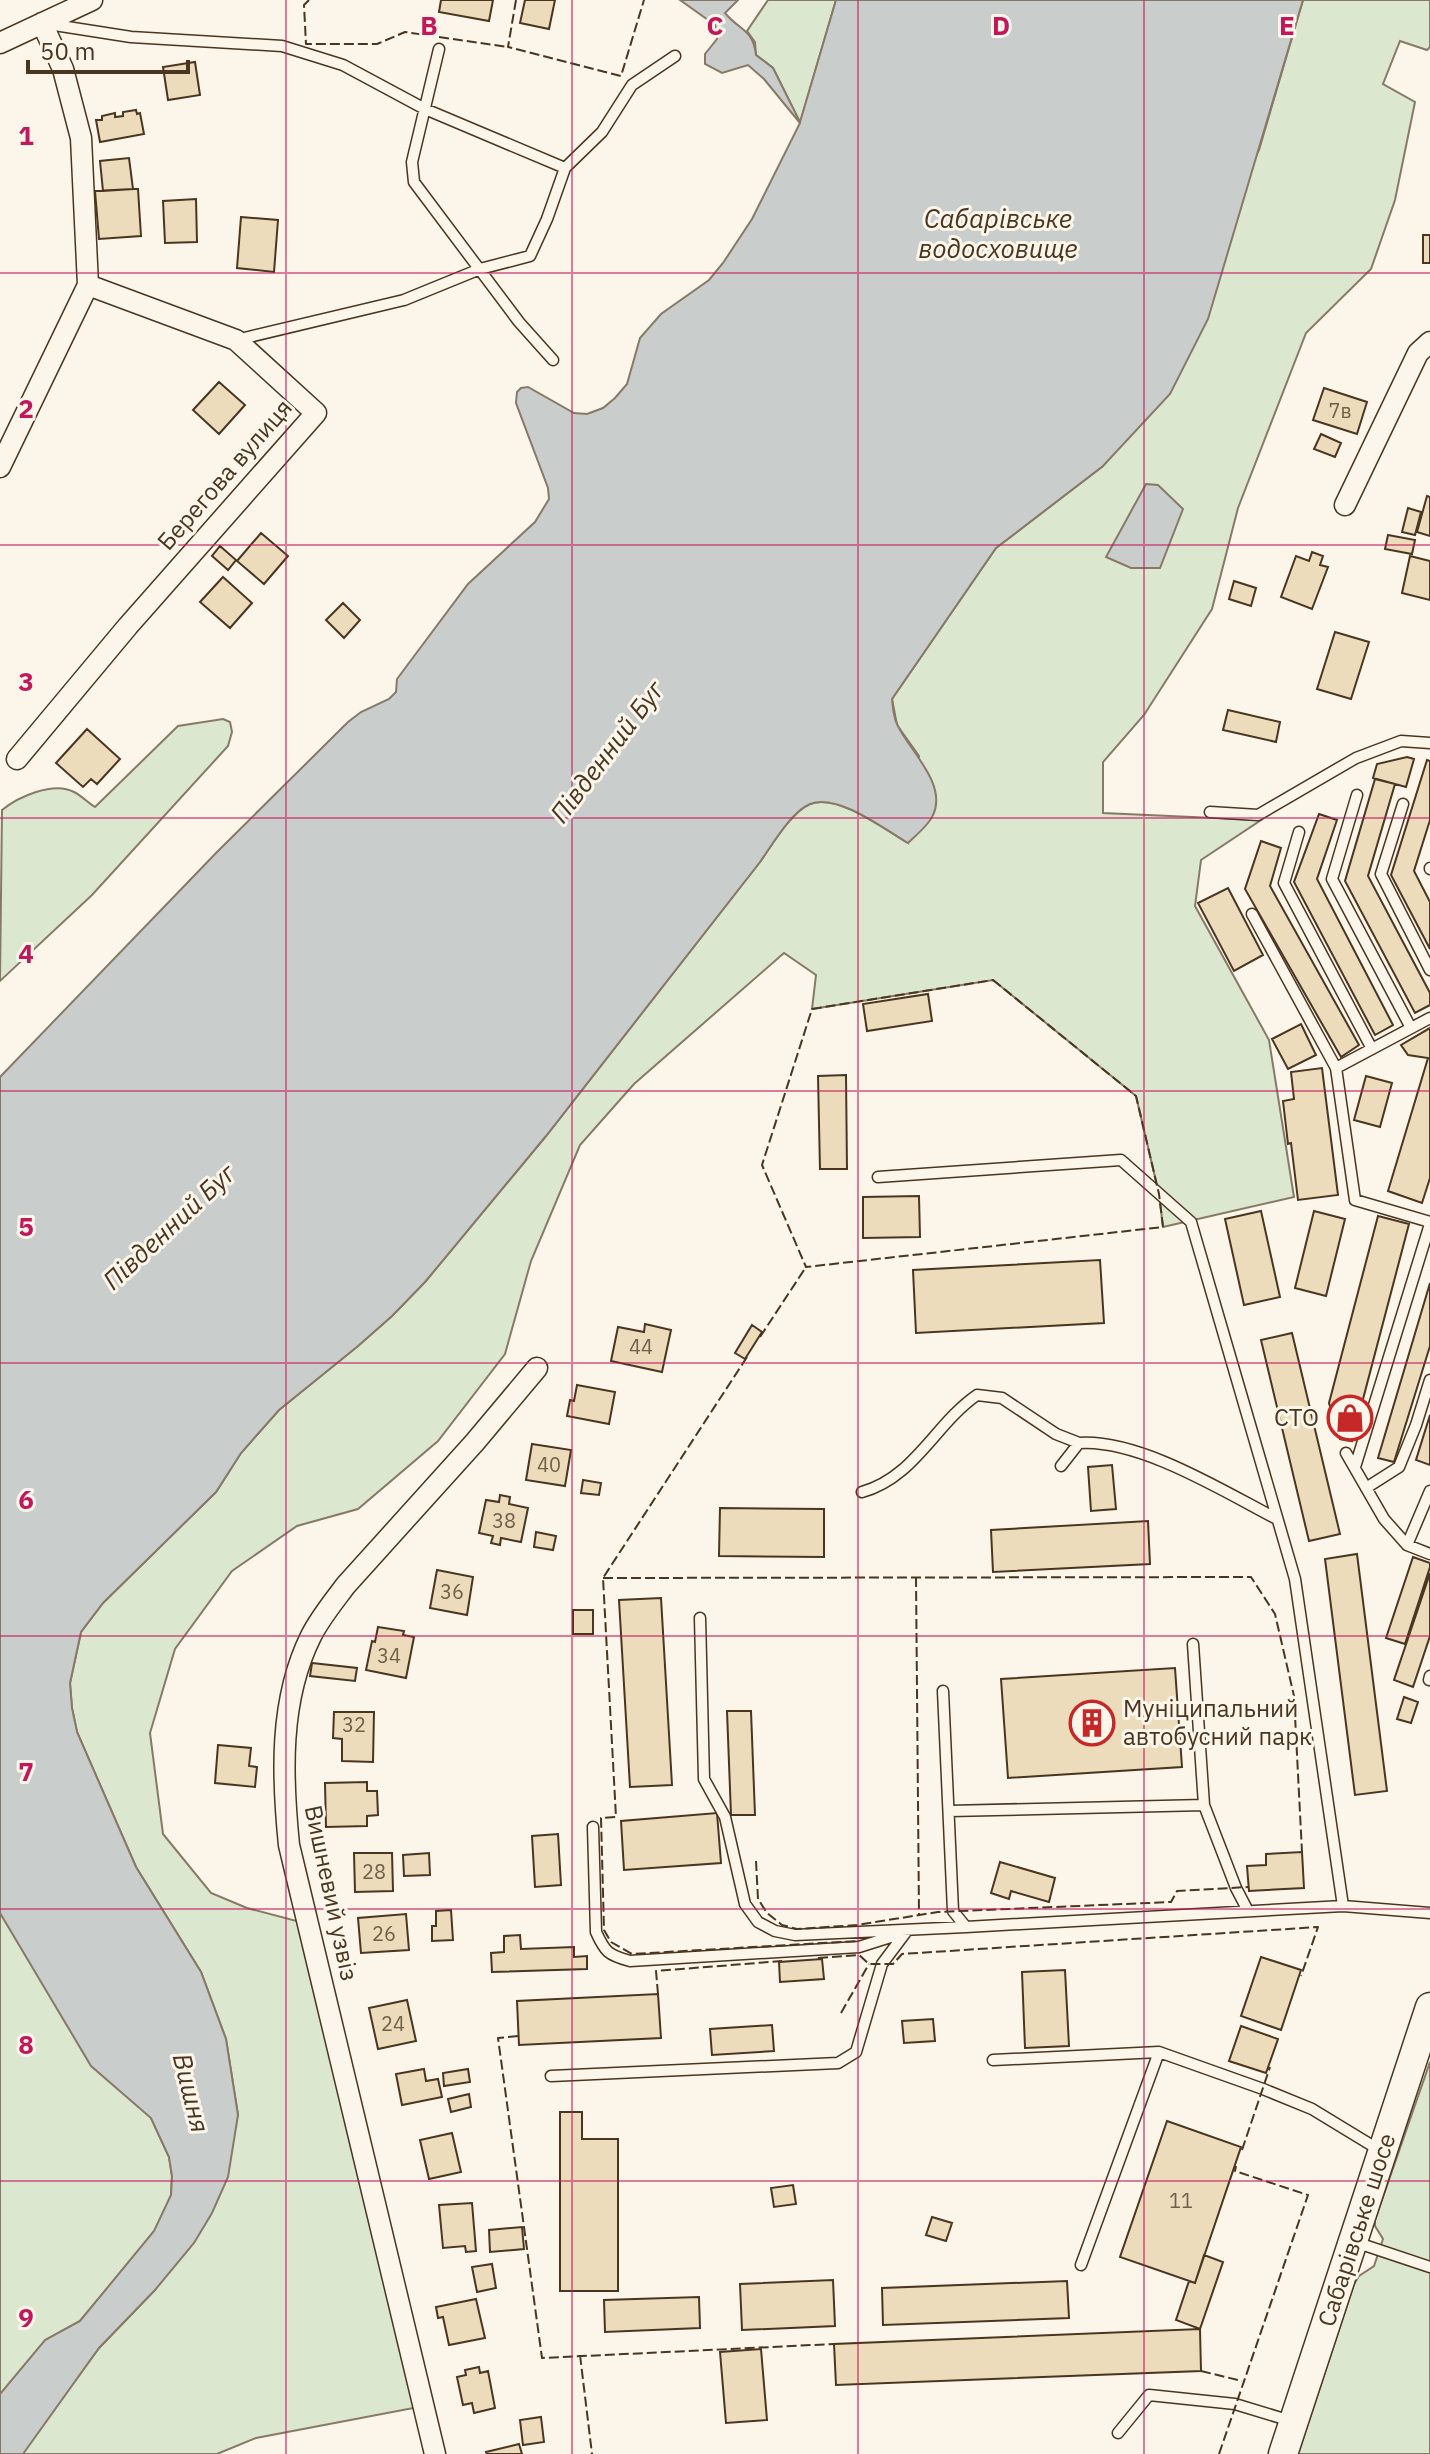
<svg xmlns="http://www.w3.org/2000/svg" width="1430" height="2454" viewBox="0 0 1430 2454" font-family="'IBM Plex Sans',sans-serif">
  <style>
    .green { fill: #dce7d0; stroke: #887966; stroke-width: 2 }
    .water { fill: #c9cecd; stroke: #887966; stroke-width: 2 }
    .building { fill: #ecdcbc; stroke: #4a3520; stroke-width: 2 }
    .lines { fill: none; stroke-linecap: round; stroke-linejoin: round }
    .lane-casing { stroke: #4a3520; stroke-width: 13 }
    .street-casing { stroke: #4a3520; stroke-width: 23 }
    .secondary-casing { stroke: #4a3520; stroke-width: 31 }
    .lane { stroke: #fbf6e9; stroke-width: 10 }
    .street { stroke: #fbf6e9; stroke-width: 20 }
    .secondary { stroke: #fbf6e9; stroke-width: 28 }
    .fence { stroke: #4a3520; stroke-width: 2; stroke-dasharray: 10 4; stroke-linecap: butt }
    .grid { fill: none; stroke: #c2185b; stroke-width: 2; stroke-opacity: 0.55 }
    .labels { text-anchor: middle; stroke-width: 6; stroke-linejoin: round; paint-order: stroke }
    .number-label { font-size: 20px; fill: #725f47 }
    .street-label { font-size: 24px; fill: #4a3520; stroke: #fbf6e9 }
    .poi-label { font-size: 24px; fill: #4a3520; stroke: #fbf6e9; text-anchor: end }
    .water-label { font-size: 26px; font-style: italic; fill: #4a3520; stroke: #fbf6e9 }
    .grid-label { font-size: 26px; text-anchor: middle; font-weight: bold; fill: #c2185b; stroke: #fbf6e9; stroke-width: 6; stroke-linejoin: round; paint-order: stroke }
  </style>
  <rect width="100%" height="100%" fill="#fbf6e9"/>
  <path class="green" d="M768,0h68l-36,123 -27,-55 -17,-13 -1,-13 -8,-11z
    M1303,0h127v47l-3,3 -27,-9 -17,43 32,18 -20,98 -24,69 -65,64 -68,175 -26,101 -68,106 -41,47v51l158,7 -60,40 -6,46 74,134 25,157 -131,30 -4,-33 -23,-98 -143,-116 -181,29 4,-34 -32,-22 -150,131 -54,61 -49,116 -26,93 -67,87 -80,68 -61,17 -65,45 -57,78 -25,84 13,101 48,59 36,15 61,16 116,482 -168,32 -39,16h-217v-566l151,230 18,39 3,19 -1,19 -7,19 -9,17 -75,90 -34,19 28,42 25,-34 56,-58 83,-175 -12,-76 -25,-67 -65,-105 -59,-135 -5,-24 -2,-25 11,-51 22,-29 113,-111 25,-39 38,-43 79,-64 34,-30 33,-34 121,-146 214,-274c12,-17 31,-50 50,-58 27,-11 74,25 98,39l11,-87 -22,-31 -5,-26 104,-151 107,-82 156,-316z
    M223,719l7,3 2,10 -4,14 -136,149 -92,86 2,-171c16,-13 51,-29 72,-18 8,4 14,11 21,15l83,-81z
    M1430,2062v392h-132l56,-170 5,-8 15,-10 9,-27 -8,-13v-6z"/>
  <path class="water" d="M680,0h58l-13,13c15,18 28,16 31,42l17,13 27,54 36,-122h467l-95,319 -38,75 -67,72 -107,82 -104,151c1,8 1,17 5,25 11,25 51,60 36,91 -4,10 -17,20 -25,28 -24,-14 -70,-50 -98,-39 -19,8 -38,41 -50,58l-214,274 -121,146 -33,34 -34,30 -79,64 -38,43 -25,39 -113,111 -22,29 -11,51 2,25 5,24 59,135 65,105 25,67 12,76 -10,62 -16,36 -18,30 -39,47 -56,58 -76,106h-23v-60l45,-54 35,-19 74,-90 17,-36 1,-19 -3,-19 -18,-39 -60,-52 -91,-153v-836l217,-225 131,-130 13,-10 28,-13 7,-7 1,-13 71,-95 67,-62 14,-23 -1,-11 -32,-85 1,-11 4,-4 7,-1 46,26 13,1 16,-6 12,-10 12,-14 13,-46 21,-24 48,-34 14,-17 29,-44 48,-96 -36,-44 -16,-14 -26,8 -17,-9v-10l12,-15 -2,-14z
    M1146,484l12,1 25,24 -23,59h-29l-25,-11z"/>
  <path class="building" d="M441,0h52l-4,21 -50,-9z
    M525,0h30l-6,29 -29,-6z
    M195,62l5,33 -32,5 -5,-33z
    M136,110l1,4 3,-1 4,21 -44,8 -4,-22h6v-4l13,-3v4l8,-1v-4z
    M129,158l4,31 -30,2 -3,-30z
    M133,189h5l3,47 -42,3 -4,-48z
    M196,199l1,43 -32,1 -2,-42z
    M241,217l37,3 -4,52 -37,-4z
    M1423,235h7v28h-7z
    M219,382l26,23 -26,29 -26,-24z
    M1324,388l43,14 -10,32 -44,-14z
    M1321,434l20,9 -6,14 -21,-8z
    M1427,496l3,1v39l-13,-4z
    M1408,508l13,4 -6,23 -13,-3z
    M261,533l27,23 -24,28 -27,-23z
    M1388,535l27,5 -3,14 -27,-5z
    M220,546l16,14 -8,10 -16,-14z
    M1312,552l11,4 -3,9 8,2 -16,42 -31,-12 15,-41 13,5z
    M1410,556l20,5v39l-28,-7z
    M223,577l29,26 -22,25 -30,-26z
    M1234,581l22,7 -5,18 -22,-7z
    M343,603l17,17 -16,18 -18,-18z
    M1335,632l34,10 -18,57 -34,-10z
    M1228,710l52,12 -4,20 -53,-12z
    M87,729l33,30 -23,25 -6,-5 -8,8 -27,-24z
    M1407,757l7,2 -8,28 -33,-9 4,-14z
    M1427,760l3,1v59l-16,51 16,31v47l-39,-74z
    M1375,779l20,5 -27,92 62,117v12l-15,8 -70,-132z
    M1319,814l18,6 -20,59 76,146 -18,10 -81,-153z
    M1261,841l20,7 -11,38 89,159 -18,12 -96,-168z
    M1228,888l35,67 -29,16 -36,-68z
    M928,994l4,27 -65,10 -4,-27z
    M1301,1024l15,31 -28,14 -16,-30z
    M1430,1028v150l-8,25 -34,-12 40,-133 -20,-3 -7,-10z
    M1322,1068l16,127 -40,5 -7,-57 -3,1 -5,-43 11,-2 -3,-27z
    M846,1075l1,94h-27l-2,-93z
    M1366,1076l26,7 -12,44 -26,-7z
    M919,1196l1,41 -57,1v-41z
    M1261,1211l19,86 -36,8 -19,-86z
    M1314,1211l31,8 -19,77 -31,-8z
    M1378,1216l31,8 -57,217 -12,-2 -11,-36z
    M1100,1260l4,63 -188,10 -3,-63z
    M1430,1283v63l-36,116 -16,-4z
    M645,1324l26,6 -9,42 -51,-11 7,-34 26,5z
    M752,1325l10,7 -17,27 -10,-6z
    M1292,1333l48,201 -31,7 -48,-201z
    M577,1385l38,7 -6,32 -42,-8 3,-16 4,1z
    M1430,1415v50l-14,-5z
    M532,1444l39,6 -6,36 -39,-6z
    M1112,1465l4,44 -25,2 -3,-44z
    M583,1480l18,3 -2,12 -18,-2z
    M500,1495l10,2 -1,7 19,4 -7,34 -20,-4 -1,7 -9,-2 2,-7 -14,-3 7,-33 13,2z
    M720,1508l104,1v48l-105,-1z
    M1148,1521l2,43 -157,8 -2,-42z
    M536,1532l20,4 -3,14 -19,-3z
    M1357,1554l30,237 -32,4 -30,-236z
    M1413,1557l17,6v4l-25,77 -19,-6z
    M437,1570l36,7 -6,38 -37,-7z
    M1430,1573v63l-17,51 -19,-7z
    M661,1598l11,187 -42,2 -11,-187z
    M573,1610h20v24h-20z
    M378,1627l26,4 -1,4 11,2 -8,41 -40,-8 6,-29 3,1z
    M312,1663l45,5 -2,13 -45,-5z
    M1175,1668l7,99 -174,11 -7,-99z
    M1404,1697l14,5 -7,21 -14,-4z
    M727,1711h24l4,104h-24z
    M334,1712h40l-1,50 -31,-1v-22l-9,-1z
    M218,1745l33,3 -2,18 8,1 -2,20 -40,-4z
    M367,1782v9h10l1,24 -11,1v10l-41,1 -1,-44z
    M717,1813l4,50 -97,7 -3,-49z
    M558,1834l3,51 -26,2 -3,-51z
    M1302,1852l2,36 -55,3 -2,-25 19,-1v-11z
    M354,1853h38l1,38 -38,1z
    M429,1853l1,22 -26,1 -1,-21z
    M1000,1862l55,16 -6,24 -38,-11 -2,8 -18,-6z
    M451,1910l2,30 -21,1v-15h4v-15z
    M406,1914l3,36 -48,3 -3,-35z
    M520,1935l1,14 53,-2v10l13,-1v13l-95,3 -1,-19 13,-1v-16z
    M1261,1957l40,13 -20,60 -40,-14z
    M822,1959l2,20 -44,3 -1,-20z
    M1065,1970l4,76 -44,2 -3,-76z
    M658,1994l3,44 -142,7 -2,-44z
    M407,2000l9,41 -38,8 -9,-41z
    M933,2019l2,22 -31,2 -2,-22z
    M772,2025l2,26 -62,4 -2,-26z
    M1241,2026l37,13 -12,34 -37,-12z
    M424,2069l2,12 12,-2 4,18 -40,8 -6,-31z
    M468,2069l2,13 -26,4 -1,-13z
    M469,2094l2,13 -20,5 -3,-13z
    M560,2112h22v27h36v152h-58z
    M1167,2121l74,26 -46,136 -75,-26z
    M452,2133l9,39 -32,7 -9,-39z
    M793,2185l3,19 -22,3 -3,-19z
    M472,2203l4,48 -10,1 -1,-6 -22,2 -4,-43z
    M932,2217l20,6 -6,18 -20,-6z
    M522,2227l2,22 -34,3 -1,-22z
    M1204,2255l19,7 -23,67 -24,-9 13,-39 6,2z
    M492,2264l4,24 -19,4 -5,-25z
    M833,2280l2,46 -93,4 -2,-46z
    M1067,2281l2,37 -186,7 -1,-37z
    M699,2297l1,31 -95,4 -1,-32z
    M476,2299l9,39 -36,7 -6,-28 -5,1 -2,-11z
    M1200,2329l1,42 -365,14 -2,-41z
    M761,2349l6,71 -41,3 -6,-71z
    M479,2367l1,6 8,-2 7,37 -21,5 -2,-10 -9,2 -6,-28 9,-2 -1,-5z
    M541,2417l3,25 -21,3 -3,-25z
    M519,2444l3,10h-35l-1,-2z"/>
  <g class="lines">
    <g class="lane-casing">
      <path id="lane" d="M48,24l83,13 151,9 61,19 82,44 140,59
        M439,49l-27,113 2,20 105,140 34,38
        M236,340l168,-40 76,-31 50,-13 17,-37 18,-51 37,-36 30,-47 43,-29
        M1357,795l-25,84 79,149
        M1403,804l-22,70 49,96
        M1210,812l48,3 98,-57 45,-17 29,2
        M1299,832l-15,51 88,166
        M1430,868v1
        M1252,914l84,154 19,132 75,22
        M1336,1068l94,-50
        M878,1177l243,-17 70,62 104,357 48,327
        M1346,1453l38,66 23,26 23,9
        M1061,1466l18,-23c61,-4 144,48 198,76
        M1355,1467l75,-243
        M1366,1488l33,-21 17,-42 14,-45
        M862,1492c52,-14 73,-68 115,-97l25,3 54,36 23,9
        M1407,1545l23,-54
        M700,1618l4,161 21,38 20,87 13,18 17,9 20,4 171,-8
        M1193,1644l11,161 32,83 12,23
        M1429,1680l1,-4
        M943,1691l10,220 13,16 377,-21 87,7
        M949,1811l255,-6
        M593,1827l3,105c9,20 12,23 34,29l229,-14 38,-12
        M993,2060l166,-8 104,37 49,20 69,42
        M551,2076l287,-13 18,-11 26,-88 24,-32
        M1355,2242l75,25
        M1081,2265l78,-213
        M1118,2433l31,-38 86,9 56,17"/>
    </g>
    <g class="street-casing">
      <path id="street" d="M0,43l92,-43
        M0,467l88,-182
        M1345,505l73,-152 12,-11
        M17,759l111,-133 188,-213 -80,-73 -148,-55 -7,-147 -18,-69 -21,-46
        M435,2454l-146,-609c-7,-69 -10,-145 22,-209 9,-18 23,-35 35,-51l129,-143 62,-74"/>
    </g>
    <g class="secondary-casing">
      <path id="secondary" d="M1283,2454l147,-447"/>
    </g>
    <use href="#lane" class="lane"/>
    <use href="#street" class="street"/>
    <use href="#secondary" class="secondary"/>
    <path class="fence" d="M309,0l-5,5 2,39h71l28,-12 103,15
      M516,0l-8,47 113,29 23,-76
      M993,980l143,116 23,98 4,33 -357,40 -44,-102 50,-156z
      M760,1337l46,-70
      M747,1357l-144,221 13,239 -15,1 3,112 7,12 21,12 226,-13
      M916,1577l3,338
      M603,1578l648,-1 24,37 19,82 8,156
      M756,1861l2,38 9,14 15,12 15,4 60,-4 81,-13 233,-10 6,-11 71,-4
      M818,1958l41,-3 10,9h24l9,-10 416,-27 -17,49
      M658,1994l-2,-23 126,-10
      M841,2013l28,-49
      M518,2036l-20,2 44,320 292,-14
      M1242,2150l28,-83
      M580,2355l12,99
      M1201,2371l41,10
      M1219,2454l89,-259 -73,-24 1,-5"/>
  </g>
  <path class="grid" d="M286,0v2454M572,0v2454M858,0v2454M1144,0v2454M0,273h1430M0,545h1430M0,818h1430M0,1091h1430M0,1363h1430M0,1636h1430M0,1909h1430M0,2181h1430"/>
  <defs>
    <g id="shop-ring" transform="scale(2.3)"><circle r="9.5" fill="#fbf6e9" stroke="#c62828" stroke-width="1.5"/><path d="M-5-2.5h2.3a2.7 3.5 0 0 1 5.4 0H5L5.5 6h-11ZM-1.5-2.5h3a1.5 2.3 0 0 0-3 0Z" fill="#c62828"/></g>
    <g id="building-ring" transform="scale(2.3)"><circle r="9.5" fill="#fbf6e9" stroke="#c62828" stroke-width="1.5"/><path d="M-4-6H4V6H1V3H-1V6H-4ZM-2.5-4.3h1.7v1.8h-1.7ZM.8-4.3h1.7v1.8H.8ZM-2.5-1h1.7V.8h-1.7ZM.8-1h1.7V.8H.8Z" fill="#c62828"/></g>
  </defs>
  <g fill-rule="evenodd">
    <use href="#shop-ring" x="1350" y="1418"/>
    <use href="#building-ring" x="1092" y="1723"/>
  </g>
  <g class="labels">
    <g class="number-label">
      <text x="1340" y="418">7в</text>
      <text x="641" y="1354">44</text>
      <text x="549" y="1472">40</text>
      <text x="504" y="1528">38</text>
      <text x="452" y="1599">36</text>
      <text x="389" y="1663">34</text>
      <text x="354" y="1732">32</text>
      <text x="374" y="1879">28</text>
      <text x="384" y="1941">26</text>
      <text x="393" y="2031">24</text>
      <text x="1181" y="2208">11</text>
    </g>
    <g class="street-label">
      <text transform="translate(225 475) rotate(-49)" y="8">Берегова вулиця</text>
      <text transform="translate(331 1893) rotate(78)" y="8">Вишневий узвіз</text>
      <text transform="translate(1357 2230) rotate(-72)" y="8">Сабарівське шосе</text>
    </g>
    <g class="poi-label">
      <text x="1319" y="1426">СТО</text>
      <text x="1123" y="1717" text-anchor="start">Муніципальний<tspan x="1123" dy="28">автобусний парк</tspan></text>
    </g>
    <g class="water-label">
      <text x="998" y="228">Сабарівське<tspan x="998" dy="30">водосховище</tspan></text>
      <text transform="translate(607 752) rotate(-53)" y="9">Південний Буг</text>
      <text transform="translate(169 1227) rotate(-43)" y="9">Південний Буг</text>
      <text transform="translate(191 2093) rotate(76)" y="9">Вишня</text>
    </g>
  </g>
  <g class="grid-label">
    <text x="429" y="35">B</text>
    <text x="715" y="35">C</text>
    <text x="1001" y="35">D</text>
    <text x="1287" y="35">E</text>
    <text x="26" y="145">1</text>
    <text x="26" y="418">2</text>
    <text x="26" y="691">3</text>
    <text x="26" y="963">4</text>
    <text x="26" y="1236">5</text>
    <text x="26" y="1509">6</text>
    <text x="26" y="1781">7</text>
    <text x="26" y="2054">8</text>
    <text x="26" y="2327">9</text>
  </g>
  <path d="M28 60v12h160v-12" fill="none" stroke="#4a3520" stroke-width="4"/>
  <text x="40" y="60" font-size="24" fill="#4a3520" stroke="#fbf6e9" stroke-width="6" paint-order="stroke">50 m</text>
</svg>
